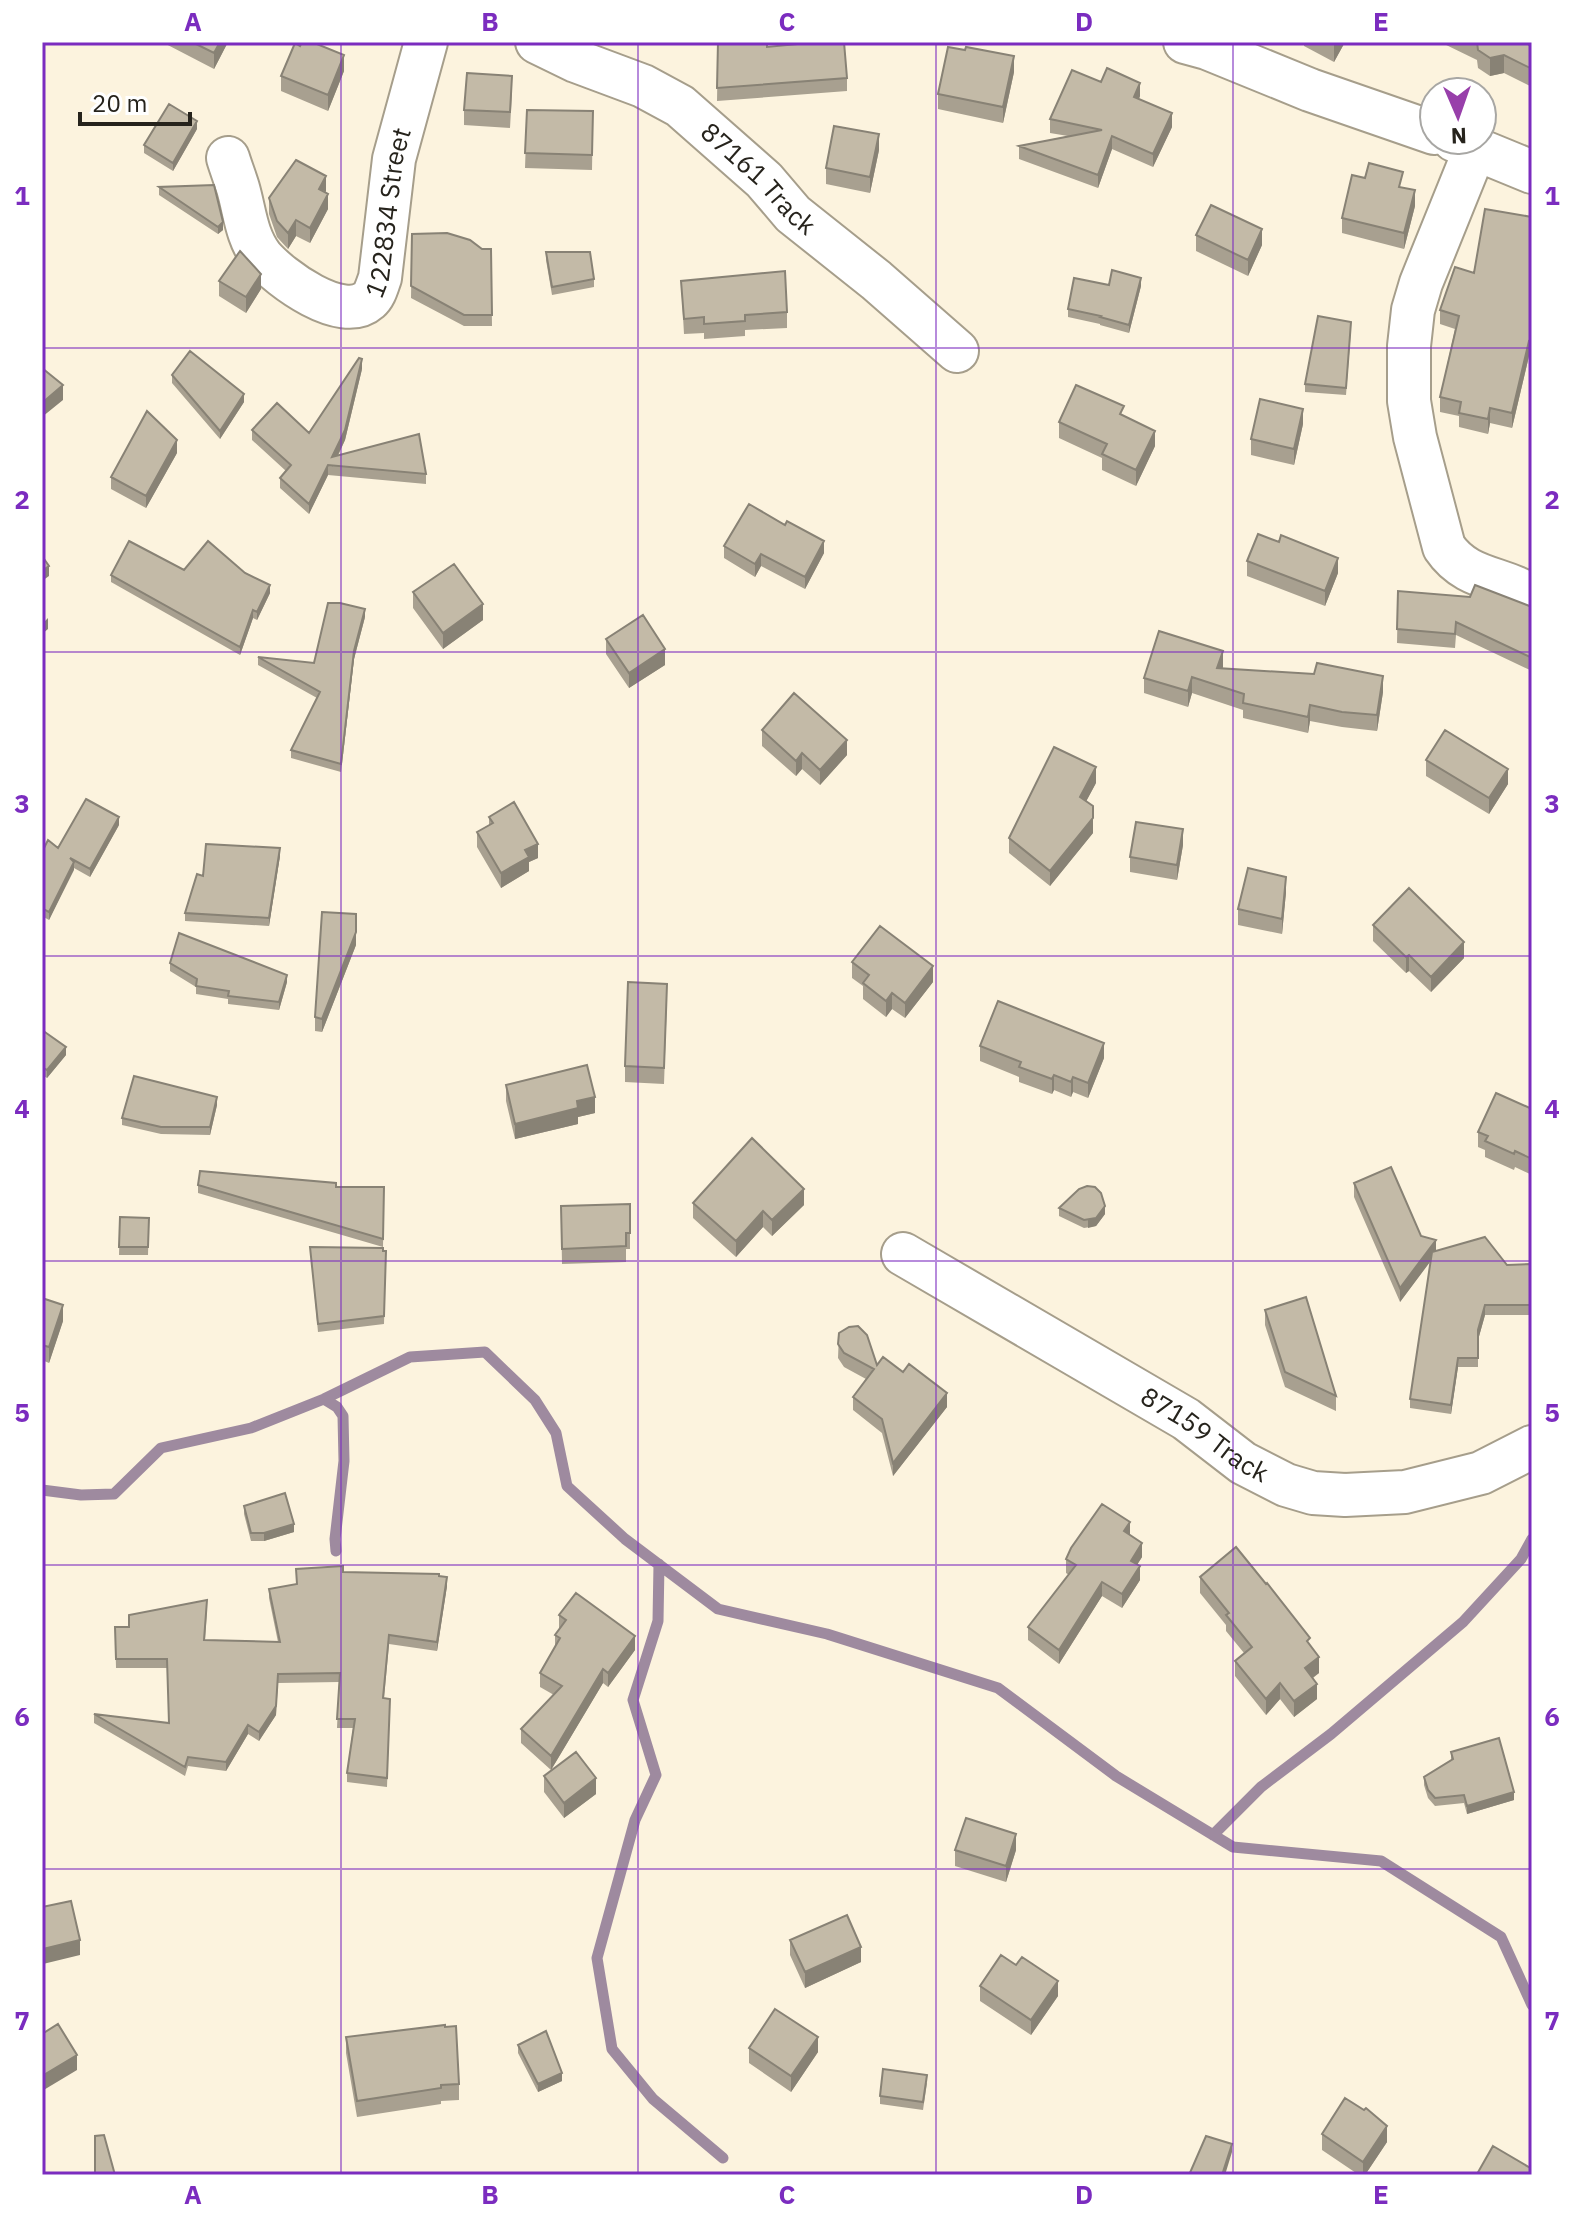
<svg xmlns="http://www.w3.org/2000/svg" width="1574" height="2217" viewBox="0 0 1574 2217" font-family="'IBM Plex Sans',sans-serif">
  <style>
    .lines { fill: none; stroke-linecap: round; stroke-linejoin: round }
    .stream { stroke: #9e8a9f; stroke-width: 11 }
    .minor-casing { stroke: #a69e8b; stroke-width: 46 }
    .minor { stroke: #fff; stroke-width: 42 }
    .wall { fill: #a8a090 }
    .shaded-wall { fill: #888275 }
    .building { fill: #c3baa7; stroke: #888275; stroke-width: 2 }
    .grid { fill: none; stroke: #7b2cbf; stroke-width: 2; stroke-opacity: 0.55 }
    .labels { text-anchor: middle; stroke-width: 7; stroke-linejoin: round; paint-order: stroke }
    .street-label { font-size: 26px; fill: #26231c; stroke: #fff }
    .neatline { fill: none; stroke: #7b2cbf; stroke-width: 3 }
    .grid-label { font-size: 26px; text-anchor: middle; font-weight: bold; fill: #7b2cbf }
  </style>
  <rect width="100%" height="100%" fill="#fcf3de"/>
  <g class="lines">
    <path class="stream" d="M324,1399l13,8 6,9 1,45 -9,78 1,12
      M42,1490l39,5 33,-1 47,-46 90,-20 73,-29 86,-42 75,-5 50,48 21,33 11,53 58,53 93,70 109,25 171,54 118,88 117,71 148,14 120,76 31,68
      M659,1564l-1,57 -25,79 23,75 -21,45 -38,138 15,91 41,50 70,59
      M1213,1835l48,-48 70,-53 132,-112 58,-63 11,-20"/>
    <g class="minor-casing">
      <g id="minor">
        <path id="s1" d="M537,42l39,19 67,25 37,20 84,74 29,34 83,66 81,71"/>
        <path d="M1185,42l22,6 103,42 124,43"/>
        <path d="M1454,140l78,32"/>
        <path d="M1476,147l-55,136 -8,27 -4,36v55l6,36 29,110c23,34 57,29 88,49"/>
        <path id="s2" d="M228,158c3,10 7,20 10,30 7,24 8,48 24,69 18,21 80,67 107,43 6,-5 8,-14 11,-22l14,-119 32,-117"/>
        <path id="s3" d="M903,1254l283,165 57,44 43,22 27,8 32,2 60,-3 76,-19 51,-26"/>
      </g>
    </g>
    <use href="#minor" class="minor"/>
  </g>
  <path class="wall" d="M162,42h66l-14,27z
    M718,42l49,5 80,31v13l-130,10z
    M1304,42h41l-11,20 -30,-16z
    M1440,42h85l7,5v40l-28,-14 -14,3 -12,-8 -1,-8z
    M300,46l44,25 -16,40 -47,-20v-15z
    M1014,72l-11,51 -65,-14v-15z
    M1101,82l39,14 -1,3 33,28 -19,40 -41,-18 -14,39 -79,-29v-13l49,-10 -18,-3v-14z
    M512,92l-2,36 -46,-3v-15z
    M527,110l66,1 -1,59 -67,-2z
    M197,129l-24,42 -29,-18v-8z
    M879,150l-9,43 -44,-9v-16z
    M159,187l64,43 -5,4 -59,-39z
    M1403,187l12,19 -11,43 -62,-16v-15z
    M326,192l2,17 -18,34 -14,-7 -8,13 -11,-12 -8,-23v-16z
    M1532,217v139h-3l-17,72 -22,-5 -2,11 -29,-7v-11l-19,-4v-15l15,-68 -15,-5v-14l34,-37z
    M412,234l70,15h9l1,77h-28l-53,-28z
    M1196,235l66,10 -14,31 -52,-25z
    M546,252l48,27v8l-42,8 -6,-35z
    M219,281l42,8 -15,24 -27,-17z
    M681,281l106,31v16l-42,2v6l-41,3v-6l-20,1z
    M1109,285l32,1 -12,47 -29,-8v-1l-32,-7v-8z
    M1351,330l-5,65 -41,-3v-8z
    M362,369l-17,71 -7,16 88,18v10l-98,-9 -19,39 -29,-26v-10l6,-7 -34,-31v-10l57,3z
    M172,375l72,27 -24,37 -48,-56z
    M1124,416l31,30 -19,40 -34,-16v-12l-43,-20v-16z
    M1303,424l-9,41 -43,-10v-16z
    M177,453l-31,55 -35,-19v-12z
    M1279,542l59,31 -13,33 -78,-30v-15z
    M724,546l100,7 -19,36 -44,-23 -6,11 -31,-19z
    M184,570l86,23 -13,27 -4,-2 -13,37 -129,-73v-7z
    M1398,591l134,16v64l-76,-36 -1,13 -58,-5z
    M413,592l70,28 -40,29 -30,-41z
    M365,617l-11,42 -13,113 -50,-14v-8l26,-52 -59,-33v-8l56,6z
    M606,639l59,26 -36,23 -23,-34z
    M1223,667l-1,2 161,23 -6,39 -35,-4 -32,-6 -2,12 -65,-15v-8l-51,-17 -4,14 -44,-14v-15z
    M762,730l85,25 -27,30 -18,-16 -6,7 -34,-30z
    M1426,760l82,24 -19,30 -63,-38z
    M1096,783l-10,18 7,32 -43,53 -41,-33v-15z
    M489,817l49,41 -9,4v9l-28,17 -24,-41v-15l12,-7z
    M119,825l-29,52 -16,-9 -25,52 -7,-4v-64l16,-4z
    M1183,845l-6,35 -47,-8v-15z
    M280,856l-11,70 -84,-5v-8z
    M1286,892l-4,42 -44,-9v-16z
    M1373,925l91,33 -33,34 -22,-21 -3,2 -33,-32z
    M356,928v17l-34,87 -7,-1v-14z
    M852,962l81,20 -28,36 -13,-9 -6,8 -23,-18v-13l-11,-8z
    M170,963l117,19 -8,28 -51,-6v-5l-32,-5v-7l-26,-16z
    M667,1000l-3,84 -39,-2v-16z
    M42,1030l24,25 -19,23 -5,-3z
    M980,1046l124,12 -16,40 -15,-6 -2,5 -17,-7 -2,4 -33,-12v-5l-39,-16z
    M506,1085l89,28 -17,4v7l-63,15 -9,-38z
    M217,1105l-7,30 -49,-1 -39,-9v-7z
    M1532,1109v66l-17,-8 -1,3 -29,-13v-7l-7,-3v-15z
    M1354,1183l67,53 15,15 71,14 23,-1 1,51h-46l-7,25v27h-20l-7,47 -41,-6v-9l21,-139 -31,42 -46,-105z
    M198,1185l186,2 -1,60 -185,-54z
    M693,1203l111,2 -32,31 -9,-9 -27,30 -43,-39z
    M630,1204v45h-4v13l-64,2 -1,-58z
    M1059,1208l46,6 -9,12 -12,2 -25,-12z
    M120,1217l29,1 -1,37h-29z
    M310,1247l76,4 -2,73 -66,8z
    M42,1298l21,23 -14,42 -7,-3z
    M1265,1310l71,86v15l-51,-24 -20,-62z
    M839,1333l38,32 70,42 -54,69 -11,-43 -29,-23v-13l13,-18 -22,-12 -6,-9z
    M244,1506l50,26 -30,9h-13l-7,-27z
    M1130,1535l12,22 -5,8 3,15 -18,28 -20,-12 -43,68 -31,-24v-13l41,-52 -3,-2v-14z
    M343,1572l96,4 8,10 -10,65 -48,-7 -5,54 6,1 -3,88 -40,-5v-9l6,-45h-16l2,-46 -61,1 -2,32 -17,26 -11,-7 -22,37 -38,-5 -3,10 -91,-53v-9l75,9 -2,-55h-51l-1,-41h14l78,-17 -2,30 73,2 -9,-44v-9l28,-5z
    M1200,1577l110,69 9,27 -6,5 4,21 -23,18 -14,-18 -14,16 -31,-39v-15l9,-8 -18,-22v-6l-26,-32z
    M559,1615l76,35 -27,37 -5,-4 -52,87 -30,-27v-14l33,-34 -14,-8v-14l15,-26v-12l4,-6z
    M1451,1752l63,48 -47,14 -3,-11 -29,3 -7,-8 -4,-13v-8l27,-17z
    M544,1776l52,18 -32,24 -20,-26z
    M955,1850h61l-10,32 -51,-16z
    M790,1940l71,22 -56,26 -15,-33z
    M1016,1965l42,31 -27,39 -51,-34v-15z
    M346,2037l113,47v16l-18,1v3l-84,13 -11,-64z
    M518,2045l44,36 -24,11 -20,-39z
    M749,2048l69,4 -27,40 -42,-29z
    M927,2083l-4,27 -43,-6v-8z
    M1322,2134l65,8 -22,33h-6l-37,-25z"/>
  <path class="shaded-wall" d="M220,42h8l-14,27v-16z
    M1335,42h10l-11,20v-18z
    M344,55v16l-16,40v-16z
    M1504,55v18l-14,3v-18z
    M1014,56v16l-11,51v-16z
    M1140,83v13l-6,14v-13z
    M1172,113v14l-19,40v-13z
    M197,121v8l-24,42v-8z
    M879,134v16l-9,43v-16z
    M1112,136v13l-14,39v-13z
    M326,176v16l-7,-3z
    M1415,190v16l-11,43v-16z
    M328,194v15l-18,34v-15z
    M296,220v16l-8,13v-16z
    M223,222v8l-5,4v-7z
    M1262,229v16l-14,31v-16z
    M261,274v15l-15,24v-16z
    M1141,278v8l-12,47v-8z
    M1529,341v15l-17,72v-15z
    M362,359v10l-17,71 -13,27v-10z
    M63,385v15l-21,17v-14z
    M244,394v8l-24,37v-8z
    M1490,408v15l-2,11v-15z
    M1303,409v15l-9,41v-16z
    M1155,431v15l-19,40v-16z
    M177,440v13l-31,55v-12z
    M328,465v10l-19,39v-10z
    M824,541v12l-19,36v-12z
    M761,554v12l-6,11v-13z
    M1338,558v15l-13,33v-15z
    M49,566v10l-7,5v-10z
    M270,585v8l-13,27v-8z
    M483,604v16l-40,29v-16z
    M365,609v8l-11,42 -13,113 13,-121z
    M253,610v8l-13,37v-8z
    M48,618v11l-6,5v-10z
    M665,649v16l-36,23v-15z
    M1223,651v16l-6,17v-16z
    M1383,676v16l-6,39v-16z
    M1192,677v16l-4,14v-16z
    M1310,705v16l-2,12v-16z
    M847,740v15l-27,30v-15z
    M802,753v16l-6,7v-15z
    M1096,767v16l-16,30v-16z
    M1508,769v15l-19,30v-16z
    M119,817v8l-29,52v-8z
    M1093,818v15l-43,53v-15z
    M1183,829v16l-6,35v-15z
    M538,844v14l-9,4v9l-28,17v-15l24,-23z
    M280,848v8l-11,70v-8z
    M74,862v8l-25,50v-8z
    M1286,877v15l-4,42v-15z
    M356,932v13l-34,87v-13z
    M1464,942v16l-33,34v-15z
    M1409,955v16l-3,2v-16z
    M933,966v16l-28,36v-15z
    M287,975v7l-8,28v-8z
    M892,993v16l-6,8v-16z
    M1104,1043v15l-16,40v-15z
    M66,1047v8l-19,23v-8z
    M1054,1075v15l-2,4v-15z
    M1073,1077v15l-2,5v-15z
    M217,1097v8l-7,30v-8z
    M595,1097v16l-17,4v7l-63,15v-15l62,-23z
    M804,1189v16l-32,31v-16z
    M1105,1206v8l-9,12 -8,2v-8z
    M763,1211v16l-27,30v-16z
    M1436,1240v14l-36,48v-14z
    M63,1305v16l-14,42v-16z
    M1485,1305v10l-7,25v27v-37z
    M1458,1358v9l-7,47v-9z
    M947,1393v14l-54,69v-13z
    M1130,1522v14l-6,-5z
    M294,1524v8l-30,9v-8z
    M1142,1543v14l-11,17v-13z
    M1140,1566v14l-18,28v-14z
    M447,1577v9l-10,65v-9z
    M1102,1582v14l-43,68v-14z
    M635,1636v14l-27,37v-14z
    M1319,1657v16l-14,10v-15z
    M603,1669v14l-52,87v-14z
    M278,1674l-2,41 -17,26v-9z
    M1280,1683v16l-14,16v-16z
    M1317,1684v15l-23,18v-16z
    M248,1725v9l-22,37v-9z
    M596,1778v16l-32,24v-15z
    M1514,1792v8l-47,14v-8z
    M1016,1834v16l-10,32v-16z
    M80,1940v15l-37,9v-15z
    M861,1947v15l-56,26v-16z
    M1058,1981v15l-27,39v-15z
    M818,2037v15l-27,40v-16z
    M77,2055v15l-35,21v-15z
    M562,2073v8l-24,11v-8z
    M1387,2126v16l-22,33h-2v-13z
    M1232,2144v8l-7,23h-3z"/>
  <path class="building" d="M192,42h28l-6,11z
    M302,42h10l32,13 -16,40 -47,-19 14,-33 5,3z
    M718,42h49v5l52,-5h25l3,36 -130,10z
    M1477,42h48l7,5v22l-28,-14 -14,3 -12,-8z
    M948,47l17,3 1,-3 48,9 -11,51 -65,-13z
    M1107,68l33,15 -6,14 38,16 -19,41 -41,-18 -14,39 -79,-29 83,-16 -52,-11 22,-49 29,12z
    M467,73l45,3 -2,36 -46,-2z
    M169,104l28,17 -24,42 -29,-18z
    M527,110l66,1 -1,44 -67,-2z
    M834,126l45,8 -9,43 -44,-9z
    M296,160l30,16 -7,13 9,5 -18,34 -14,-8 -8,13 -11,-12 -8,-23z
    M1369,163l34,9 -4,15 16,3 -11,43 -62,-15 10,-43 13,3z
    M214,185l9,37 -5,5 -59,-40z
    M1211,205l51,24 -14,31 -52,-25z
    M1485,209l47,8v125l-3,-1 -17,72 -22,-5 -2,11 -29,-6 2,-11 -21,-5 19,-81 -19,-6 15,-43 19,6z
    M447,233l23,7 12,9h9l1,66h-28l-53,-29 1,-52z
    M240,251l21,23 -15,23 -27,-16z
    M546,252h44l4,27 -42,8z
    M1112,270l29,8 -12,47 -29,-8 1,-1 -33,-7 6,-31 35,7z
    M785,271l2,41 -42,3v6l-41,3v-7l-20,2 -3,-38z
    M1318,316l33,6 -5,66 -41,-4z
    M190,351l54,43 -24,37 -48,-56z
    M359,358l3,1 -17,71 -13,27 87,-23 7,40 -98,-9 -19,39 -29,-26 11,-13 -39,-35 25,-27 32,30z
    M42,368l21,17 -21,18z
    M1076,385l48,21 -4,8 35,17 -19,39 -34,-16 5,-10 -48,-22z
    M1260,399l43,10 -9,40 -43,-10z
    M147,411l30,29 -31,56 -35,-19z
    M749,504l36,21 2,-4 37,20 -19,36 -44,-23 -6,10 -31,-18z
    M1258,534l21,8 2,-7 57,23 -13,33 -78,-30z
    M129,541l55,29 24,-29 37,32 25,12 -13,27 -4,-2 -13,37 -129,-72z
    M42,556l7,10 -7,5z
    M454,564l29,40 -40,29 -30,-41z
    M1475,585l57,22v51l-76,-36 -1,12 -58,-5 1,-38 72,6z
    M328,603h12l25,6 -11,42 -13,113 -50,-14 29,-58 -62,-35 56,6z
    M643,615l22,34 -36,24 -23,-34z
    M1159,631l64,20 -6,17 97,6 3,-11 66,13 -6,39 -35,-3 -32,-7 -2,12 -65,-14 1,-9 -52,-17 -4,14 -44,-13z
    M794,693l53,47 -27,30 -18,-17 -6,8 -34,-31z
    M1445,730l63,39 -19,29 -63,-38z
    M1054,747l42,20 -16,30 13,9v12l-43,53 -41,-33z
    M86,799l33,18 -29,52 -20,-11 4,4 -25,50 -7,-4v-56l6,-12 10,8z
    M514,802l24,42 -13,6 4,7 -28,16 -24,-41 16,-9 -4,-6z
    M1136,822l47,7 -6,36 -47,-8z
    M206,844l74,4 -11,70 -84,-5 12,-39 6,2z
    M1248,868l38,9 -4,42 -44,-10z
    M1409,888l55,54 -33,35 -22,-22 -3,2 -33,-32z
    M322,912l34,2v18l-34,87 -7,-2z
    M880,926l53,40 -28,37 -13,-10 -6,8 -23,-18 6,-8 -17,-13z
    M179,933l108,42 -8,27 -51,-6 1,-5 -33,-5 1,-7 -27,-16z
    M628,982l39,2 -3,84 -39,-2z
    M998,1001l106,42 -16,40 -15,-6 -2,5 -17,-7 -2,4 -33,-12 2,-5 -41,-16z
    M42,1030l24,17 -19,23 -5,-3z
    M587,1065l8,32 -18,4 1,7 -63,16 -9,-39z
    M134,1076l83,21 -7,30h-49l-39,-9z
    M1496,1093l36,16v50l-17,-8 -1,3 -29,-13 3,-5 -10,-4z
    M752,1138l52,51 -32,31 -9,-9 -27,30 -43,-38z
    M1391,1167l30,69 15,4 -36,48 -46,-105z
    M200,1171l136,12v4h48l-1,52 -185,-54z
    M1087,1186l8,1 6,6 4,13 -9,12 -12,2 -25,-12 20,-19z
    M630,1204v29h-4v13l-64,3 -1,-43z
    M120,1217l29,1 -1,29h-29z
    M1485,1237l22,28 23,-1 1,41h-46l-7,25v28h-20l-7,47 -41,-6 22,-147z
    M310,1247l73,1v3h3l-2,65 -66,8z
    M1306,1297l30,99 -51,-24 -20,-62z
    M42,1298l21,7 -14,42 -7,-2z
    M858,1326l9,9 10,30 6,-8 20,15 6,-8 38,29 -54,70 -11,-44 -29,-22 21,-28 -30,-16 -6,-9 1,-11 10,-6z
    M285,1493l9,31 -30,9h-13l-7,-27z
    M1102,1504l28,18 -6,9 18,12 -11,18 9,5 -18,28 -20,-12 -43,68 -31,-23 48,-62 -10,-6 5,-11z
    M1236,1547l30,37 1,-1 43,55 -3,3 12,16 -14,11 12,16 -23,17 -14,-18 -14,16 -31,-38 17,-14 -26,-32 3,-2 -29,-36z
    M343,1566v6l96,2v2l8,1 -10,65 -48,-7 -6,63 7,1 -3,79 -40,-5 8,-54h-18l3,-46 -62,1 -2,32 -17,26 -11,-7 -22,37 -38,-5 -3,10 -91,-53 75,9 -2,-64h-51l-1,-32h14v-12l78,-15 -3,40 76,2 -11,-53 28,-5 -1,-15z
    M576,1593l59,43 -27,37 -5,-4 -52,87 -30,-27 41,-43 -22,-13 20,-35 -5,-3 11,-15 -7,-5z
    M1499,1738l15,54 -47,14 -3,-11 -29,3 -7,-8 -4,-13 29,-18 -2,-7z
    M576,1752l20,26 -32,25 -20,-27z
    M966,1818l50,16 -10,32 -51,-16z
    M71,1901l9,39 -37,9 -1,-42z
    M847,1915l14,32 -56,25 -15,-32z
    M1001,1955l15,10 6,-8 36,24 -27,39 -51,-34z
    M775,2009l43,28 -27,39 -42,-28z
    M58,2024l19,31 -35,21v-42z
    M445,2025v2l11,-1 3,58 -18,1v3l-84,13 -11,-64z
    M546,2031l16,42 -24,11 -20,-39z
    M883,2069l44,6 -4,27 -43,-6z
    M1345,2098l19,12 2,-2 21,18 -24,36 -41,-28z
    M104,2135l11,40h-20v-39z
    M1206,2136l26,8 -10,31h-33z
    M1493,2146l39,23 -4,6 -51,-1z"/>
  <path class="grid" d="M341,42v2133M638,42v2133M936,42v2133M1233,42v2133M42,348h1490M42,652h1490M42,956h1490M42,1261h1490M42,1565h1490M42,1869h1490"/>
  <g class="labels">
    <g class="street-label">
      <text dy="9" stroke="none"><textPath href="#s1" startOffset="264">87161 Track</textPath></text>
      <text dy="9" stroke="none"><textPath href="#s2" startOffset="320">122834 Street</textPath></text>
      <text dy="9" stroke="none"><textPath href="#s3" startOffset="352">87159 Track</textPath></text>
    </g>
  </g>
  <rect width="1574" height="2217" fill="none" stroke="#ffffff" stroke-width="88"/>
  <g transform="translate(1458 116) rotate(178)"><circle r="38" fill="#ffffff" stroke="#a8a7a4" stroke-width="2"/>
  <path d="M0-6L14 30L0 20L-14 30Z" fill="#983faa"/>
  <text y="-12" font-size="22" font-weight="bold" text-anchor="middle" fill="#26231c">N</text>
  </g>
  <path d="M80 112v12h110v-12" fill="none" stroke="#26231c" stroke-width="4"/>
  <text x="92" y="112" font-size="24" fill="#26231c" stroke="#ffffff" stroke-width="6" paint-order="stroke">20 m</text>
  <rect x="44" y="44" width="1486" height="2129" class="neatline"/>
  <g class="grid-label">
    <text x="193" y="31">A</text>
    <text x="490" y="31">B</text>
    <text x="787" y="31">C</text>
    <text x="1084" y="31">D</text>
    <text x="1381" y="31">E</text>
    <text x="22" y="205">1</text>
    <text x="1552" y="205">1</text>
    <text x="22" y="509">2</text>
    <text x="1552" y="509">2</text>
    <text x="22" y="813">3</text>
    <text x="1552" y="813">3</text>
    <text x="22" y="1118">4</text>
    <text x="1552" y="1118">4</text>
    <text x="22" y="1422">5</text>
    <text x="1552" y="1422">5</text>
    <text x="22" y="1726">6</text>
    <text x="1552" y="1726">6</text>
    <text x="22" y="2030">7</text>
    <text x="1552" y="2030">7</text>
    <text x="193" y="2204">A</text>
    <text x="490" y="2204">B</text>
    <text x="787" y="2204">C</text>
    <text x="1084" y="2204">D</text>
    <text x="1381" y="2204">E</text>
  </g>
</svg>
